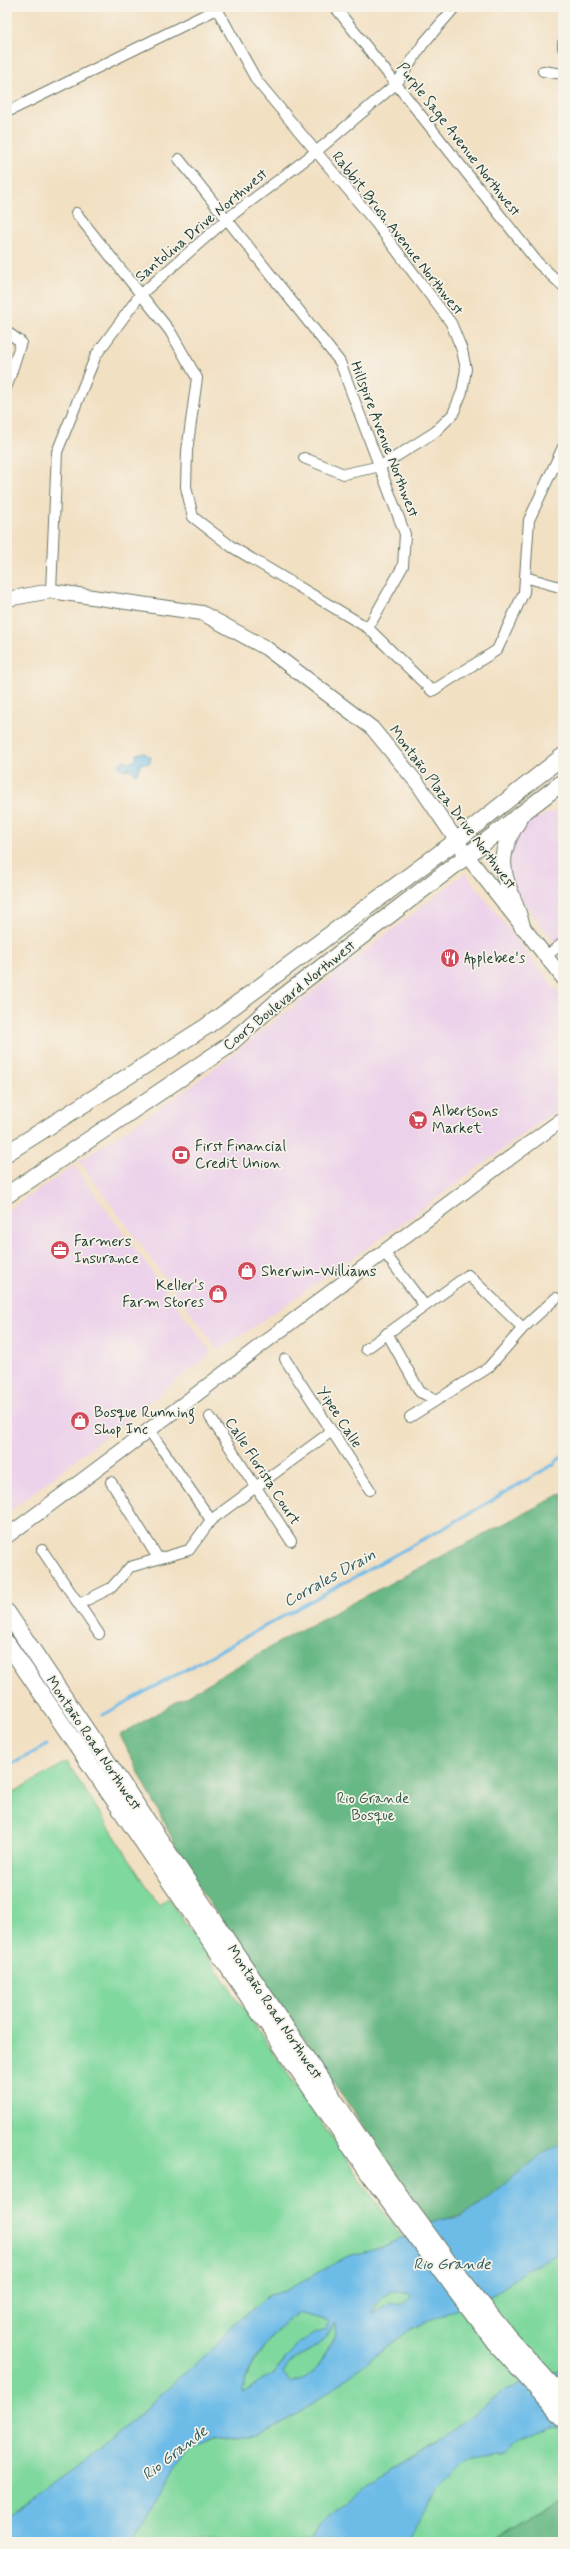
<svg xmlns="http://www.w3.org/2000/svg" width="570" height="2549" viewBox="0 0 570 2549" font-family="Mynerve,sans-serif">
  <style>
    .built { fill: #ecd1ea }
    .green { fill: #7fd89e; stroke: #4f8a69 }
    .forest { fill: #67b885; stroke: #437a5c }
    .water { fill: #6dbce8; stroke: #467c8e; fill-rule: evenodd }
    .lines { fill: none; stroke-linecap: round; stroke-linejoin: round }
    .stream { stroke: #6dbce8; stroke-width: 3 }
    .street-casing { stroke: #697666; stroke-width: 12 }
    .secondary-casing { stroke: #697666; stroke-width: 16 }
    .primary-casing { stroke: #697666; stroke-width: 18 }
    .street { stroke: #fff; stroke-width: 10 }
    .secondary { stroke: #fff; stroke-width: 14 }
    .primary { stroke: #fff; stroke-width: 16 }
    .labels { text-anchor: middle; stroke-width: 3.5; stroke-linejoin: round; paint-order: stroke }
    .street-label { font-size: 15px; fill: #1f3d34; stroke: #f7f3e8 }
    .poi-label { font-size: 15px; fill: #1f3d34; stroke: #f7f3e8; text-anchor: start }
    .park-label { font-size: 15px; fill: #325c49; stroke: #f7f3e8 }
    .water-label { font-size: 16px; font-style: italic; fill: #325d61; stroke: #f7f3e8 }
  </style>
  <rect width="100%" height="100%" fill="#f7f3e8"/>
  <filter id="ink" filterUnits="userSpaceOnUse"><feTurbulence type="fractalNoise" baseFrequency=".025" numOctaves="2"/><feDisplacementMap in="SourceGraphic" scale="8" xChannelSelector="R" yChannelSelector="G"/><feConvolveMatrix kernelMatrix="1 2 1 2 8 2 1 2 1" color-interpolation-filters="sRGB"/></filter>
  <filter id="wash" filterUnits="userSpaceOnUse"><feTurbulence type="fractalNoise" baseFrequency=".012" numOctaves="4" result="noise"/><feDisplacementMap in="SourceGraphic" scale="16" xChannelSelector="R" yChannelSelector="G"/><feGaussianBlur stdDeviation="0.9" result="paint"/><feColorMatrix in="noise" values="0 0 0 0 0 0 0 0 0 0 0 0 0 0 0 0 0 1.4 0 .05"/><feComposite in="paint" operator="in"/></filter>
  <g filter="url(#wash)">
    <rect width="100%" height="100%" fill="#f2e0c3"/>
    <path class="built" d="M563,804v149l-53,-68 -4,-13 9,-40 14,-12 24,-8z
      M465,873l98,126v106l-153,113 -191,133 -140,-190 105,-69z
      M74,1166l138,187 -205,160v-302z"/>
    <path class="green" d="M67,1762l92,143 9,-7 195,286 40,54 -22,10 -33,8 -62,35 -16,4 -41,33 -15,20 -50,43 -14,16 -63,52 -80,56v-719z
      M563,2245v123l-196,115 -43,40 -13,19h-179l36,-62 23,-30 22,-11 46,-4 44,-24 109,-83 83,-35 34,-25 25,-11z
      M393,2291l13,1 5,3 -7,8 -16,2 -15,10c3,-13 8,-20 20,-24z
      M298,2313l31,8 -2,8 -12,4 -31,27 -11,14 -30,19c1,-25 34,-67 55,-80z
      M336,2321v13l-22,38 -8,6 -15,5 -8,-10c9,-16 24,-19 36,-29 8,-7 12,-15 17,-23z
      M551,2427h9l3,2v68l-74,45h-84l31,-49 31,-31 37,-6 16,-16z"/>
    <path class="forest" d="M563,1493v651c-34,16 -54,40 -84,61 -15,11 -32,12 -48,19l-240,-348 -71,-141 171,-100z
      M563,2497v45h-74z"/>
    <path class="water" d="M143,752l8,5 -1,6 -9,1 -4,9h-3l-5,-5 -3,2 -6,-2 -1,-4 5,-4 5,2 6,-1 2,-7z
      M563,2144v101l-9,12 -25,11 -34,25 -83,35 -109,83 -44,24 -46,4 -22,11 -23,30 -36,62h-125v-27l80,-56 63,-52 14,-16 50,-43 15,-20 41,-33 16,-4 62,-35 33,-8 59,-28 17,-3 21,-11 62,-51zM393,2291l13,1 5,3 -7,8 -16,1 -15,10c3,-12 8,-19 20,-23zM298,2313l31,8 -2,8 -12,4 -18,12 -24,29 -30,19c0,-25 34,-68 55,-80zM336,2322v13l-22,37 -8,6 -15,5 -8,-10c8,-16 23,-19 36,-29 7,-6 11,-15 17,-22z
      M563,2368v59h-12l-31,13 -16,16 -37,6 -31,31 -31,49h-94l13,-19 43,-40 69,-40 69,-53z"/>
    <g class="lines">
      <path class="stream" d="M103,1715l350,-192 101,-59 9,-9
        M7,1767l40,-22"/>
    </g>
  </g>
  <g filter="url(#ink)">
    <g class="lines">
      <g class="street-casing">
        <path id="street" d="M335,7l203,256 25,23
          M217,9l40,72 118,141 76,101 11,27 4,19 -4,23 -9,22 -18,18 -54,34 -37,8 -40,-16
          M563,43v5
          M543,71l20,3
          M7,112l214,-105
          M179,159l161,203 65,172 -2,32 -35,62
          M76,213l94,118 27,47 -10,73 -1,36 7,30 39,30 136,81 64,63 65,-41 27,-58 5,-72 34,-73
          M7,332l14,10 -14,44
          M525,577l38,11
          M51,591l6,-139 39,-97 44,-60 88,-77 89,-67 80,-68 26,-39 32,-37
          M546,956l17,-13
          M384,1252l41,54
          M523,1328l33,-30
          M366,1349l102,-74 55,53 -35,40 -51,32 -17,-8 -33,-59
          M285,1359l85,131
          M210,1417l81,124
          M410,1417l27,-17
          M149,1430l62,90
          M111,1482l47,76
          M42,1550l57,84
          M79,1604l32,-16 19,-21 59,-17 22,-30 121,-89"/>
      </g>
      <g class="secondary-casing">
        <path id="secondary" d="M7,599l44,-8 151,22 64,35 106,80 46,56 49,72 96,122
          M7,1536c187,-137 368,-281 556,-417"/>
      </g>
      <g class="primary-casing">
        <path id="primary" d="M518,821c-29,46 -9,59 4,105
          M7,1153l200,-127 249,-185 107,-85
          M7,1195l218,-147 55,-49 283,-217
          M7,1612l374,557 66,91 59,74 57,63
          M7,1643l364,534 125,167 67,74"/>
      </g>
      <use href="#street" class="street"/>
      <use href="#secondary" class="secondary"/>
      <use href="#primary" class="primary"/>
    </g>
  </g>
  <defs>
    <g id="restaurant-disc" transform="scale(1)"><circle r="9.5" fill="#d1495b" stroke="#f7f3e8"/><path d="M-5-6h1v4h1v-4h1v4h1v-4h1v5L-1.5 .5V6h-2V.5L-5-1ZM5-6V6H3V1.5H1.5Q1.5-4 5-6Z" fill="#fff"/></g>
    <g id="supermarket-disc" transform="scale(1)"><circle r="9.5" fill="#d1495b" stroke="#f7f3e8"/><path d="M-6-5.5h2.5l.6 2H6L4.5 2H-2.5L-4.4-4H-6ZM-1.5 3.2a1.3 1.3 0 1 0 .1 0ZM3 3.2a1.3 1.3 0 1 0 .1 0Z" fill="#fff"/></g>
    <g id="bank-disc" transform="scale(1)"><circle r="9.5" fill="#d1495b" stroke="#f7f3e8"/><path d="M-6-4H6V4H-6ZM0-2.3a2.3 2.3 0 1 0 0 4.6a2.3 2.3 0 1 0 0-4.6Z" fill="#fff"/></g>
    <g id="office-disc" transform="scale(1)"><circle r="9.5" fill="#d1495b" stroke="#f7f3e8"/><path d="M-6-3h4V-5.5h4V-3h4V5H-6ZM-1-4.5V-3h2v-1.5ZM-6 0V1H6V0Z" fill="#fff"/></g>
    <g id="shop-disc" transform="scale(1)"><circle r="9.5" fill="#d1495b" stroke="#f7f3e8"/><path d="M-5-2.5h2.3a2.7 3.5 0 0 1 5.4 0H5L5.5 6h-11ZM-1.5-2.5h3a1.5 2.3 0 0 0-3 0Z" fill="#fff"/></g>
  </defs>
  <g fill-rule="evenodd">
    <use href="#restaurant-disc" x="450" y="958"/>
    <use href="#supermarket-disc" x="418" y="1120"/>
    <use href="#bank-disc" x="181" y="1155"/>
    <use href="#office-disc" x="60" y="1250"/>
    <use href="#shop-disc" x="247" y="1271"/>
    <use href="#shop-disc" x="218" y="1294"/>
    <use href="#shop-disc" x="80" y="1421"/>
  </g>
  <g class="labels">
    <g class="street-label">
      <text transform="translate(459 139) rotate(52)" y="5">Purple Sage Avenue Northwest</text>
      <text transform="translate(201 225) rotate(-40)" y="5">Santolina Drive Northwest</text>
      <text transform="translate(398 233) rotate(52)" y="5">Rabbit Brush Avenue Northwest</text>
      <text transform="translate(385 439) rotate(69)" y="5">Hillspire Avenue Northwest</text>
      <text transform="translate(453 807) rotate(53)" y="5">Montaño Plaza Drive Northwest</text>
      <text transform="translate(289 995) rotate(-39)" y="5">Coors Boulevard Northwest</text>
      <text transform="translate(340 1417) rotate(57)" y="5">Yipee Calle</text>
      <text transform="translate(263 1471) rotate(57)" y="5">Calle Florista Court</text>
      <text transform="translate(94 1743) rotate(56)" y="5">Montaño Road Northwest</text>
      <text transform="translate(275 2012) rotate(56)" y="5">Montaño Road Northwest</text>
    </g>
    <g class="poi-label">
      <text x="464" y="963">Applebee's</text>
      <text x="432" y="1116">Albertsons<tspan x="432" dy="17">Market</tspan></text>
      <text x="195" y="1151">First Financial<tspan x="195" dy="17">Credit Union</tspan></text>
      <text x="74" y="1246">Farmers<tspan x="74" dy="17">Insurance</tspan></text>
      <text x="261" y="1276">Sherwin-Williams</text>
      <text x="204" y="1290" text-anchor="end">Keller's<tspan x="204" dy="17">Farm Stores</tspan></text>
      <text x="94" y="1417">Bosque Running<tspan x="94" dy="17">Shop Inc</tspan></text>
    </g>
    <g class="park-label">
      <text x="373" y="1803">Rio Grande<tspan x="373" dy="17">Bosque</tspan></text>
    </g>
    <g class="water-label">
      <text transform="translate(329 1577) rotate(-29)" y="6">Corrales Drain</text>
      <text x="452" y="2269">Rio Grande</text>
      <text transform="translate(174 2452) rotate(-38)" y="6">Rio Grande</text>
    </g>
  </g>
  <rect width="570" height="2549" fill="none" stroke="#f7f3e8" stroke-width="24"/>
</svg>
